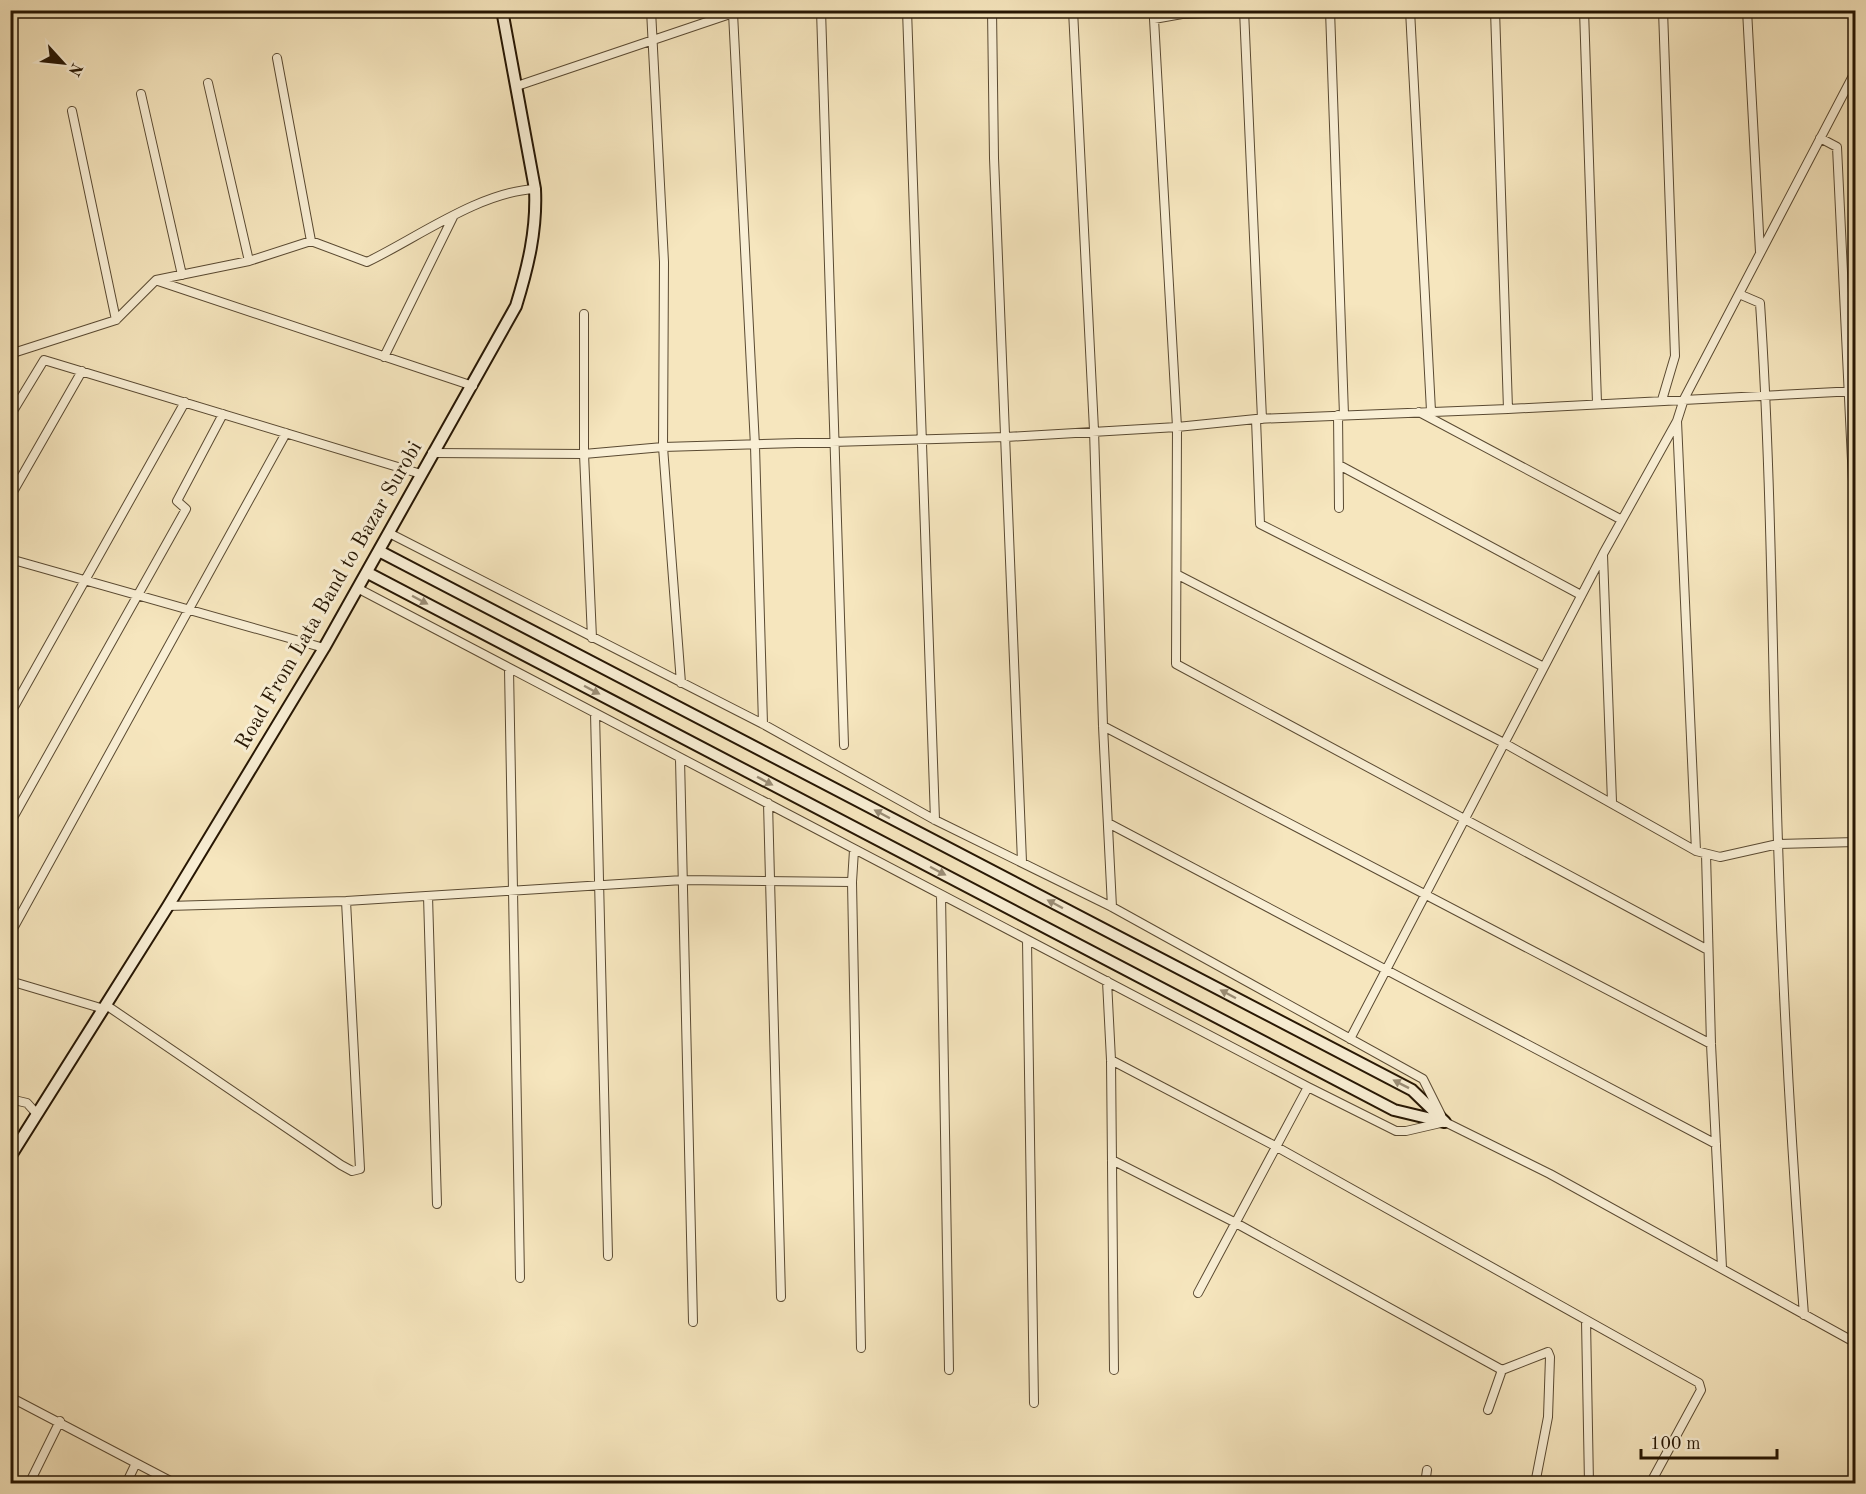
<svg xmlns="http://www.w3.org/2000/svg" width="1866" height="1494" viewBox="0 0 1866 1494" font-family="'Old Standard TT',serif">
  <style>
    .lines { fill: none; stroke-linecap: round; stroke-linejoin: round }
    .street-casing { stroke: #5a4a32; stroke-width: 10 }
    .secondary-casing { stroke: #261603; stroke-width: 14 }
    .street { stroke: #f9efd5; stroke-width: 8 }
    .secondary { stroke: #f9efd5; stroke-width: 10 }
    .oneway { fill: #9a8d76 }
    .labels { text-anchor: middle; stroke-width: 6; stroke-linejoin: round; paint-order: stroke }
    .street-label { font-size: 21px; fill: #261603; stroke: #f9efd5 }
  </style>
  <rect width="100%" height="100%" fill="#f6e6be"/>
  <filter id="stains"><feTurbulence type="fractalNoise" baseFrequency=".00333" numOctaves="4"/><feColorMatrix values="0 0 0 0 .2 0 0 0 0 .09 0 0 0 0 .02 0 0 0 .5 -.17"/></filter>
  <radialGradient id="worn" r=".72"><stop offset=".6" stop-color="#630" stop-opacity="0"/><stop offset="1" stop-color="#630" stop-opacity=".3"/></radialGradient>
  <g class="lines">
    <g class="street-casing">
      <path id="street" d="M651,10l13,252 -1,185 18,236
        M821,10l23,735
        M907,10l28,810
        M992,10l2,148 28,704
        M1073,10l21,420 9,296 9,181
        M1244,10l18,409
        M1304,10l-122,4 -28,5 23,408 -1,237 532,286
        M1330,10l14,405
        M1410,10l21,401
        M1495,10l13,399
        M1584,10l13,393
        M1747,10l13,242
        M1853,10l3,1
        M733,13l22,433 8,278
        M277,58l34,183
        M208,83l41,178
        M517,86l225,-76
        M141,94l41,181
        M72,111l44,209
        M1820,138l17,9 19,397
        M158,281l315,105
        M1739,294l21,9c12,180 12,360 18,540 5,157 14,315 26,472
        M584,314v140l8,184
        M10,354l106,-34 40,-40 93,-19 62,-20 56,21c50,-24 112,-70 168,-73
        M384,357l69,-140
        M1662,400l13,-44 -12,-346
        M1419,412l203,108
        M1338,415l1,93
        M10,416l34,-56 377,114
        M1256,419l4,105 284,143
        M1677,421l19,430
        M432,453l152,1 79,-7 343,-10 171,-10 79,-8 252,-10 348,-18
        M1339,465l242,130
        M10,497l72,-126
        M389,533l374,191 172,96 177,87 311,172 18,36
        M1603,555l9,247
        M10,559l314,89
        M1178,575l326,168 192,108 24,6 58,-13 78,-2
        M359,589l949,498 88,44h10l39,-9 105,52 306,169
        M509,669l11,609
        M595,713l13,543
        M10,714l175,-312
        M1103,726l608,318
        M680,759l13,563
        M768,803l13,494
        M10,823l176,-314 -9,-8 46,-87
        M1108,823l608,321
        M854,850l-2,32 9,466
        M1706,854l5,190 11,224
        M941,895l8,475
        M428,896l9,308
        M168,906l178,-5 337,-21 169,2
        M10,934l276,-501
        M1027,940l7,463
        M10,981l94,28
        M1107,981l4,79 3,310
        M106,1005l235,160 11,6 8,-2 -14,-268
        M1350,1039l253,-485 74,-133 7,-22 172,-329
        M1111,1060l164,86 424,237 2,7 -51,94
        M10,1099l17,4 10,11
        M1112,1160l122,62 268,148
        M1198,1293l110,-206
        M1586,1320l3,164
        M10,1397l166,87
        M1488,1410l14,-40 46,-18 2,5 -2,60 -13,67
        M29,1484l31,-63
        M126,1484l10,-21
        M1425,1484l2,-14"/>
    </g>
    <g class="secondary-casing">
      <path id="secondary" d="M379,551l1033,539 33,32
        M368,573l1026,537 50,12
        M10,1157l158,-251 156,-258 192,-342c12,-39 21,-76 19,-117l-33,-179"/>
    </g>
    <use href="#street" class="street"/>
    <use href="#secondary" class="secondary"/>
  </g>
  <defs><path id="oneway-solid" d="M-6-.8H1V-3.2L6.5 0L1 3.2V.8H-6Z" transform="scale(1.5)"/></defs>
  <g class="oneway">
    <use href="#oneway-solid" transform="translate(420 600) rotate(28)"/>
    <use href="#oneway-solid" transform="translate(592 690) rotate(28)"/>
    <use href="#oneway-solid" transform="translate(765 781) rotate(28)"/>
    <use href="#oneway-solid" transform="translate(882 814) rotate(-152)"/>
    <use href="#oneway-solid" transform="translate(938 871) rotate(28)"/>
    <use href="#oneway-solid" transform="translate(1055 904) rotate(-152)"/>
    <use href="#oneway-solid" transform="translate(1228 994) rotate(-152)"/>
    <use href="#oneway-solid" transform="translate(1401 1084) rotate(-153)"/>
  </g>
  <g class="labels">
    <g class="street-label">
      <text transform="translate(328 595) rotate(-60)" y="7">Road From Lata Band to Bazar Surobi</text>
    </g>
  </g>
  <rect width="1866" height="1494" fill="none" stroke="#f6e6be" stroke-width="36"/>
  <rect x="12" y="12" width="1842" height="1470" fill="none" stroke="#261603" stroke-width="3"/>
  <rect x="18" y="18" width="1830" height="1458" fill="none" stroke="#261603" stroke-width="1.5"/>
  <g transform="translate(63 63) rotate(117)" stroke="#f9efd5" stroke-width="4.5" paint-order="stroke">
  <path d="M0-4.5L10 22L0 15L-10 22Z" fill="#261603"/>
  <text y="-9" font-size="16" font-weight="bold" text-anchor="middle" fill="#261603">N</text>
  </g>
  <path d="M1641 1449v9h136v-9" fill="none" stroke="#261603" stroke-width="3"/>
  <text x="1650" y="1449" font-size="18" fill="#261603" stroke="#f9efd5" stroke-width="4.5" paint-order="stroke">100 m</text>
  <rect width="100%" height="100%" filter="url(#stains)"/>
  <rect width="100%" height="100%" fill="url(#worn)"/>
</svg>
